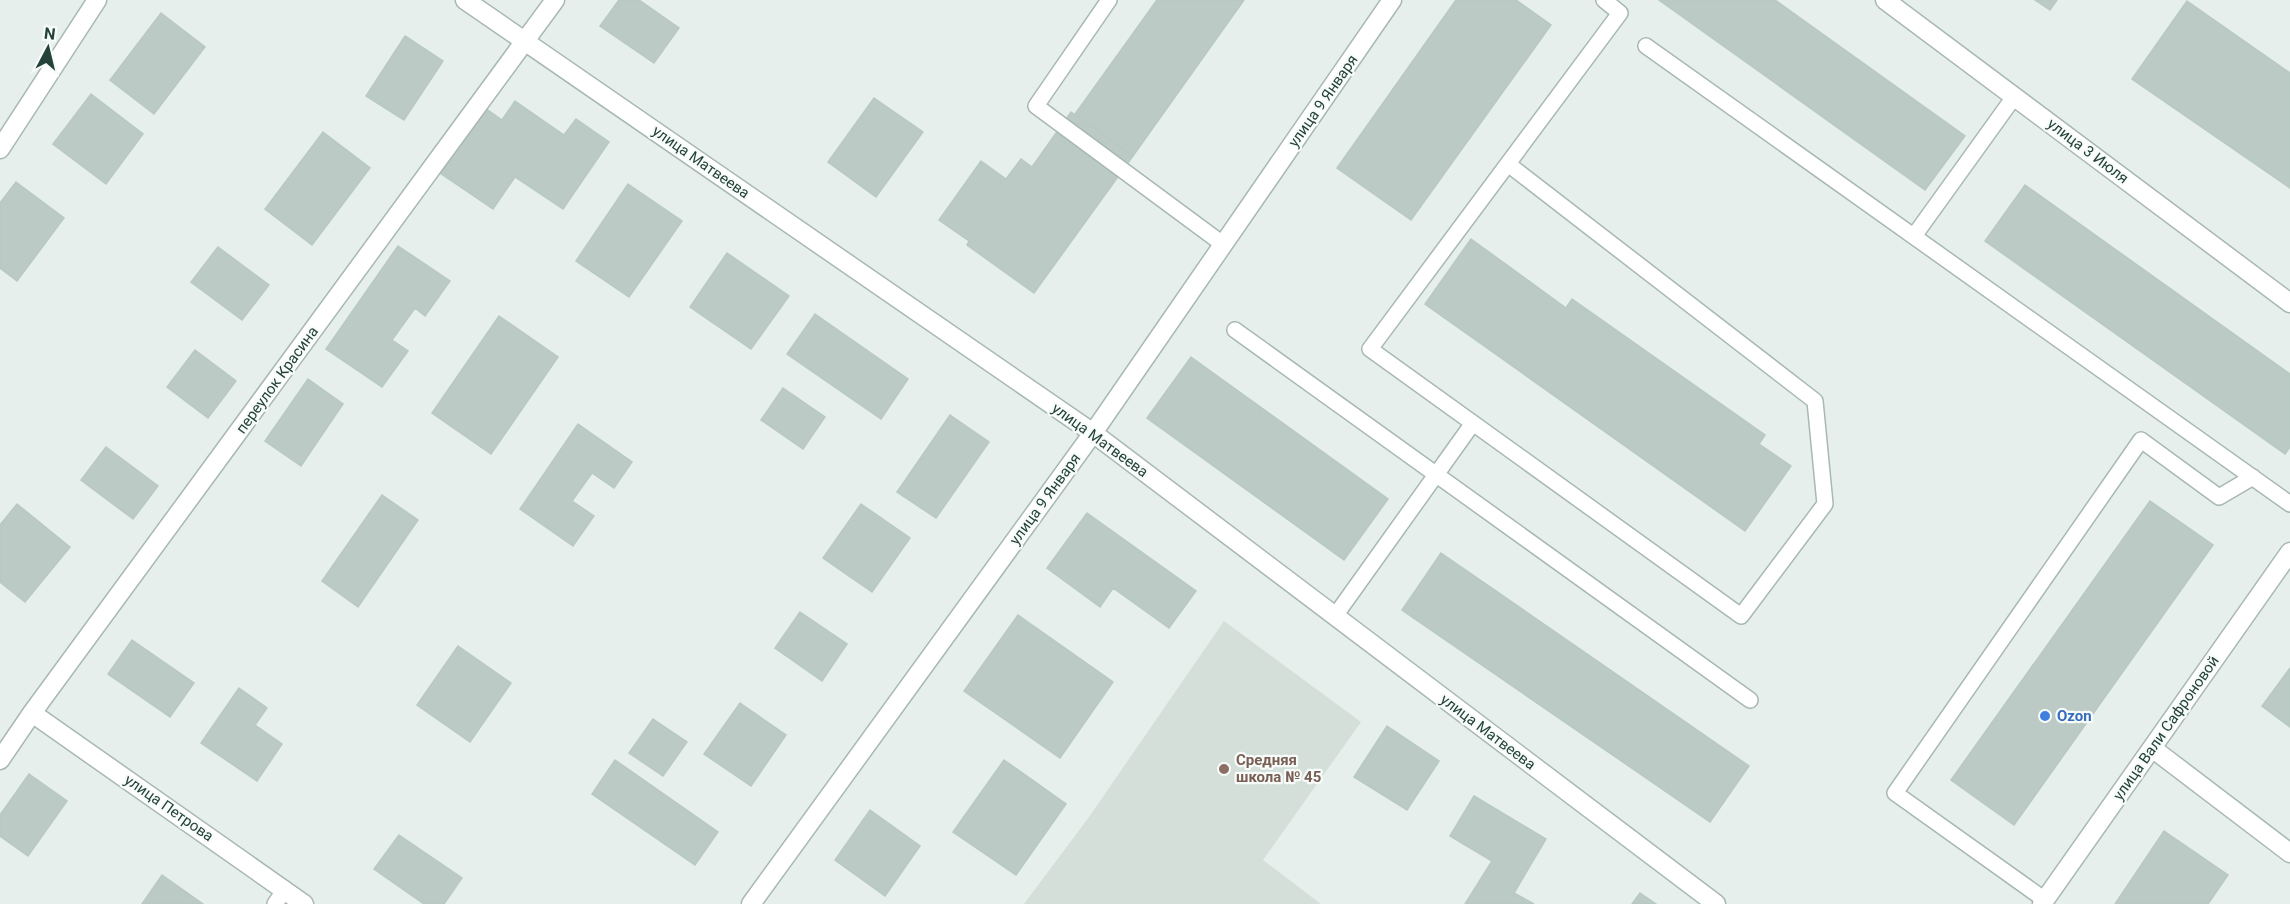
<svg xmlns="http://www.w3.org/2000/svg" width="2290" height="904" viewBox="0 0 2290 904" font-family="Roboto,sans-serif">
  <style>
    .built { fill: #d4dfda }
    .building { fill: #bbcac4; stroke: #b8c9c2; stroke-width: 1.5 }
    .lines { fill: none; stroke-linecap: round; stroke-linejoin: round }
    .service-casing { stroke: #a8b8b2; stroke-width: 18 }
    .minor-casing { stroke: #a8b8b2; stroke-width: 21 }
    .service { stroke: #fff; stroke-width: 15 }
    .minor { stroke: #fff; stroke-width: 18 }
    .shop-dot { fill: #3f7fe0; stroke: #f7fbf9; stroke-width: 2 }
    .education-dot { fill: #8d6e63; stroke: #f7fbf9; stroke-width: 2 }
    .labels { text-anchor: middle; stroke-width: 4.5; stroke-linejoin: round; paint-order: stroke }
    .street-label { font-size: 15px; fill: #24423a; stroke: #f7fbf9 }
    .shop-label { font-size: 15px; font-weight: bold; fill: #366cbe; stroke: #f7fbf9; text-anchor: start }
    .education-label { font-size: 15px; font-weight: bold; fill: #785e54; stroke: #f7fbf9; text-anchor: start }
  </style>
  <rect width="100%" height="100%" fill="#e6efeb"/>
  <path class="built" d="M1224,621l137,101 -98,138 58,44h-297l65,-87z"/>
  <path class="building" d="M619,0h20l40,28 -25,35 -54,-37z
    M1157,0h87l-111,156 -58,-42z
    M1456,0h60l35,25 -140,195 -74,-52z
    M1659,0h116l190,136 -40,54z
    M2035,0h22l-7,10z
    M2187,1l103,72v115l-158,-109z
    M161,13l44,34 -51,67 -44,-34z
    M405,36l38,25 -39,59 -38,-24z
    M91,94l52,40 -37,50 -53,-40z
    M874,98l49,34 -47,65 -48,-35z
    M515,101l49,34 12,-16 33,23 -46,67 -48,-32 -22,32 -53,-36 45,-65 17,12z
    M1071,112l62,44 -99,137 -67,-48 2,-4 -30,-21 42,-59 25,18 15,-20 11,8z
    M323,132l47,36 -58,77 -47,-36z
    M16,182l48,36 -47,63 -17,-13v-65z
    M628,184l54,37 -53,76 -53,-36z
    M2025,185l265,189v73l-5,7 -300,-213z
    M1471,239l95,69 6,-9 193,136 -6,9 32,22 -46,65 -320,-227z
    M398,246l52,35 -25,35 -10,-8 -23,32 16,11 -26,36 -56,-38z
    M218,247l51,38 -27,35 -51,-38z
    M727,253l62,43 -38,53 -61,-42z
    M815,314l93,65 -27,40 -94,-65z
    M499,316l59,41 -67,97 -59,-41z
    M195,350l41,31 -28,37 -41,-31z
    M1191,357l197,142 -44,61 -197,-142z
    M308,379l35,25 -42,62 -36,-25z
    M783,388l42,29 -22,32 -42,-29z
    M950,415l39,27 -53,76 -39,-26z
    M578,424l54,38 -18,26 -22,-15 -20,28 22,15 -21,30 -53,-37z
    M106,447l52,39 -25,33 -52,-39z
    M382,495l36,25 -60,87 -36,-26z
    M2150,501l63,44 -199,280 -63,-45z
    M17,504l53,43 -45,55 -25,-20v-57z
    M861,504l49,34 -38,54 -49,-34z
    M1087,513l109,78 -27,37 -56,-40 -13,19 -53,-39z
    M1441,553l308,213 -39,56 -308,-212z
    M800,612l47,32 -25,37 -47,-33z
    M1018,615l95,67 -53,76 -96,-67z
    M132,640l62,43 -24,34 -62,-43z
    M458,646l53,37 -41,59 -53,-37z
    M2290,668v59l-28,-21z
    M239,688l28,20 -12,17 27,19 -25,37 -56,-38z
    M740,703l46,32 -35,51 -47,-32z
    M653,719l34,23 -24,34 -34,-23z
    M1387,726l52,35 -32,49 -53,-33z
    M615,760l103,72 -23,33 -103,-71z
    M1004,760l62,44 -50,71 -63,-43z
    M29,774l38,27 -39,55 -28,-20v-21z
    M1474,796l72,43 -32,54 20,11h-69l27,-43 -42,-25z
    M870,810l50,36 -35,50 -50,-36z
    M2164,831l64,44 -20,29h-93z
    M399,835l63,43 -18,26h-20l-50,-35z
    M162,875l41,29h-61z
    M1640,893l16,11h-24z"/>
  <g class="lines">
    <g class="service-casing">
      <path id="service" d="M1109,0l-73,106 188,139
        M1646,46l644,458
        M1508,164l307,237 10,103 -84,112 -371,-267 250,-336 -16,-13
        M1914,236l100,-139
        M1235,330l515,370
        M1335,616l138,-193
        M2045,900l-150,-107 246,-353 78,57 34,-20
        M275,904l10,-15"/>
    </g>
    <g class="minor-casing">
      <path id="minor" d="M465,0l628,433 623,471
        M1885,0l405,303
        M0,149l97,-149
        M32,713l272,191
        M2152,748l138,105
        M0,760l32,-47 523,-713
        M751,904l342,-471 299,-433
        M2042,904l248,-352"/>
    </g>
    <use href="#service" class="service"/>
    <use href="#minor" class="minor"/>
  </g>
  <circle class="shop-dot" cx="2045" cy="716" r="6"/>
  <circle class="education-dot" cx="1224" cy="769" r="6"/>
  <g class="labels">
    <g class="street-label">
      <text transform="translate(1323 101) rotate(-55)" y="5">улица 9 Января</text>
      <text transform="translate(2088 151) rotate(37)" y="5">улица 3 Июля</text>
      <text transform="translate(701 162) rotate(35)" y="5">улица Матвеева</text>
      <text transform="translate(277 380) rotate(-54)" y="5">переулок Красина</text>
      <text transform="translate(1100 440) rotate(36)" y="5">улица Матвеева</text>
      <text transform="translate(1045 499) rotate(-54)" y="5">улица 9 Января</text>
      <text transform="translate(2166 728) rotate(-55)" y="5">улица Вали Сафроновой</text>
      <text transform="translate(1488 732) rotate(37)" y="5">улица Матвеева</text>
      <text transform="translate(169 808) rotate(35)" y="5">улица Петрова</text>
    </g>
    <g class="shop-label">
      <text x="2057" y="721">Ozon</text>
    </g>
    <g class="education-label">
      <text x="1236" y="765">Средняя<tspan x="1236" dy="17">школа № 45</tspan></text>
    </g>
  </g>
  <g transform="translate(48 48) rotate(7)" stroke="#f7fbf9" stroke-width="4.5" paint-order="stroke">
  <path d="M0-4.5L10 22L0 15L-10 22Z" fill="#24423a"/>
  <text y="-9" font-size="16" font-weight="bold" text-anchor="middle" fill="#24423a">N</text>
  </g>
</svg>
